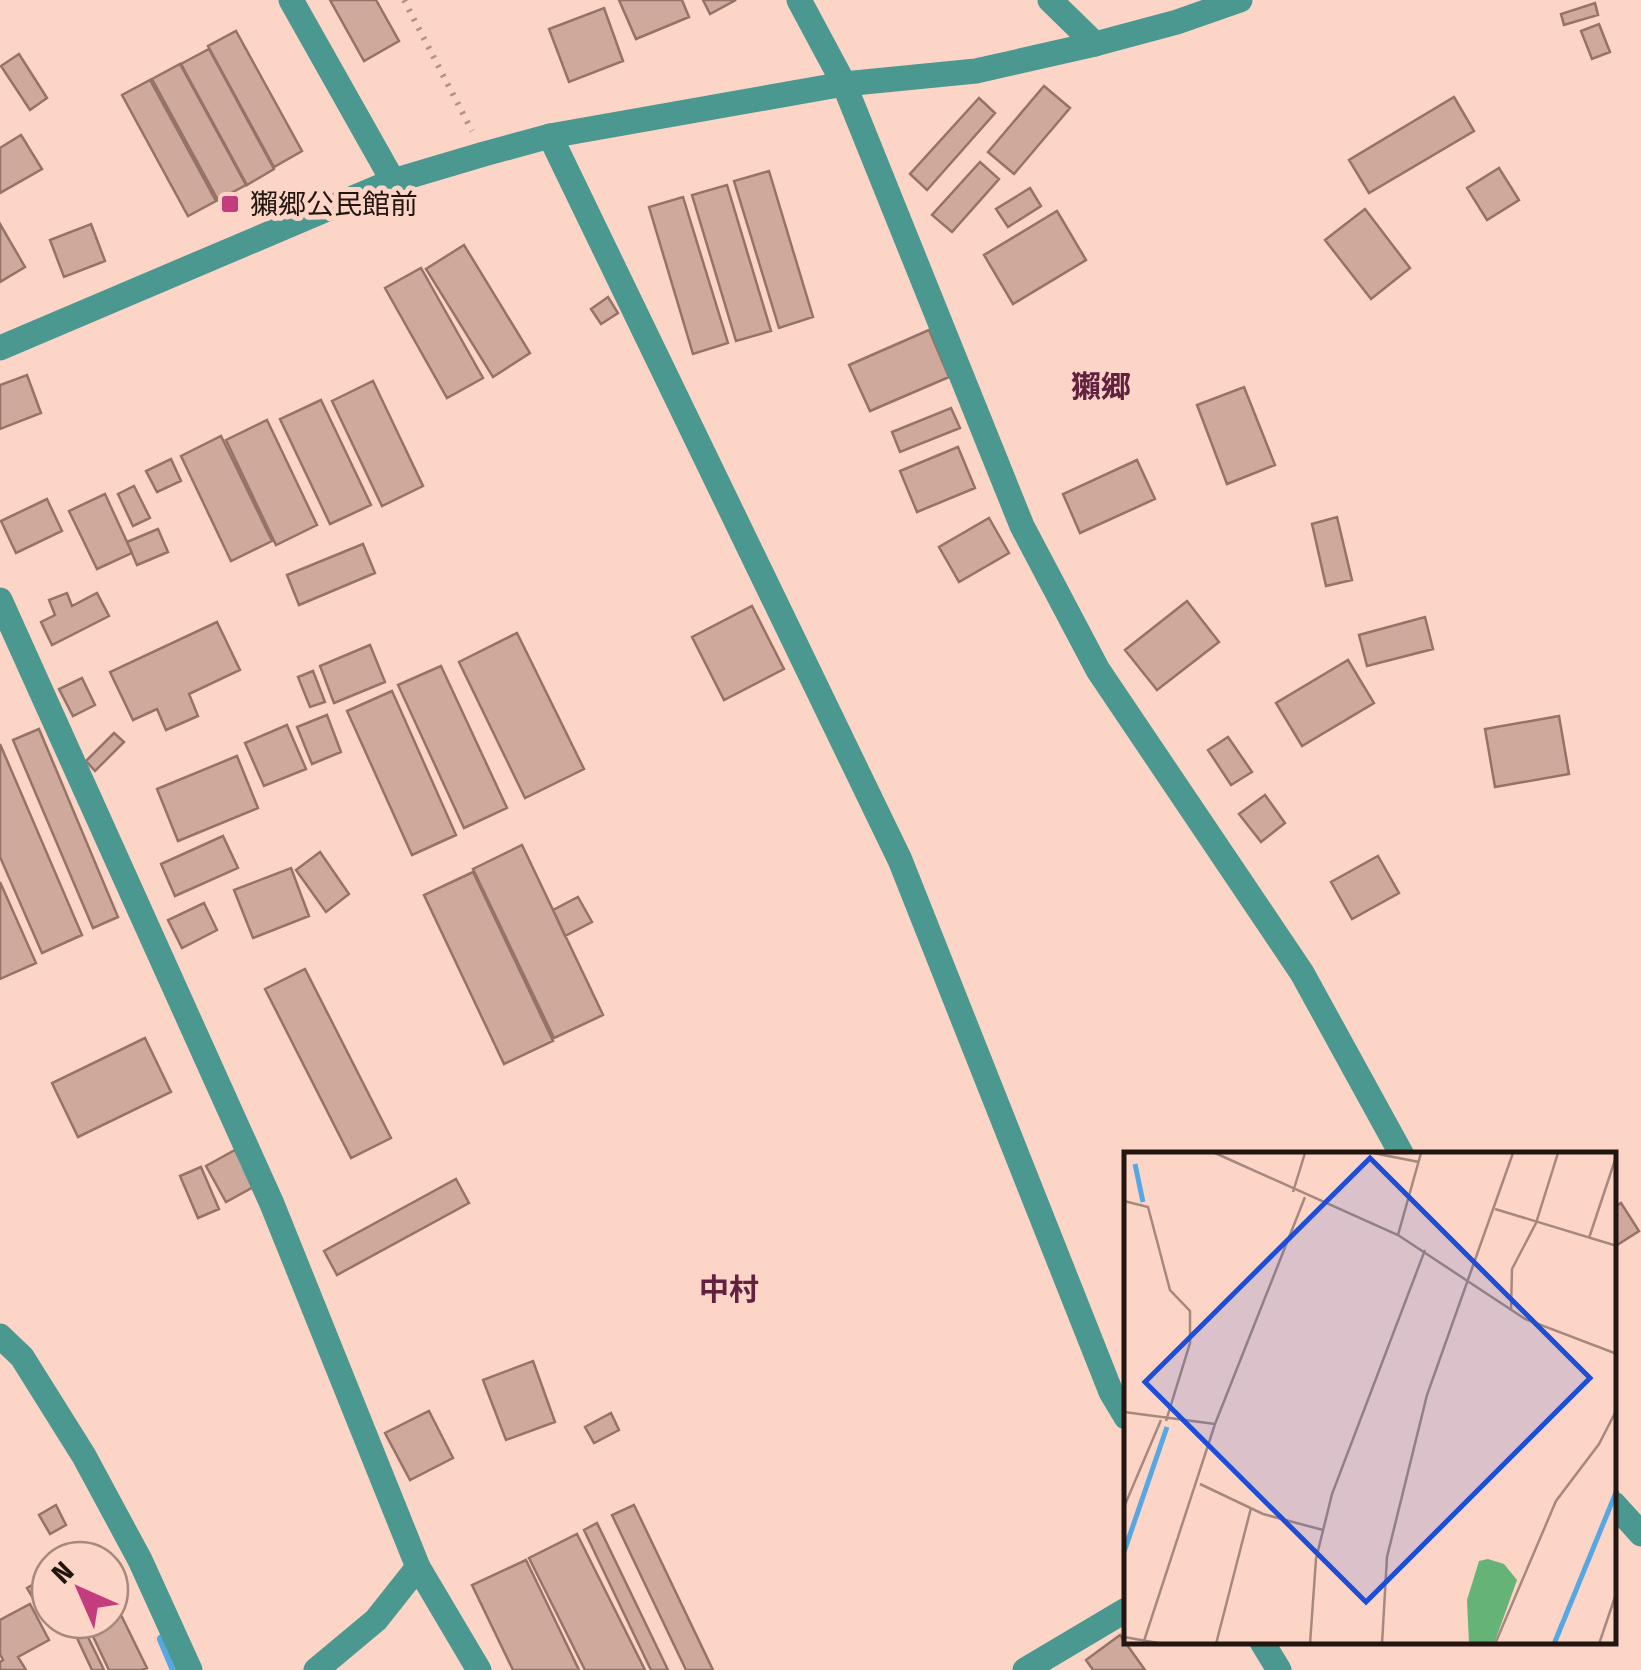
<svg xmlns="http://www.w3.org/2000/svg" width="1641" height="1670" viewBox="0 0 1641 1670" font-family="'Fira Sans Condensed','Noto Sans JP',sans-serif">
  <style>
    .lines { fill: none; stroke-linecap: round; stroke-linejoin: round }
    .stream { stroke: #57a8e2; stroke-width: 10 }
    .building { fill: #cfaa9c; stroke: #967366; stroke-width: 2.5 }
    .path { stroke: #b19287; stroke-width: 6; stroke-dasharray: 2.5 8; stroke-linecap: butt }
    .minor { stroke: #4a988f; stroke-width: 25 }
    .tertiary { stroke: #4a988f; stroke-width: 25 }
    .poi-dot { fill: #c23c7e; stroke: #fdd5c7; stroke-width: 4 }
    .labels { text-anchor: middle; stroke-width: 10; stroke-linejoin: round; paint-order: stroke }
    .poi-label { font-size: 28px; fill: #231510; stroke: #fdd5c7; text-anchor: start }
    .neighbourhood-label { font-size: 30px; font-weight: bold; fill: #62213f; stroke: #fdd5c7 }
    .inset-river { fill: none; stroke: #57a8e2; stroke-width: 5 }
    .inset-road { fill: none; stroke: #a6887e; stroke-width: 2.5 }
    .view { fill: #1d4ed8; fill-opacity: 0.15; stroke: #1d4ed8; stroke-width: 5 }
    .inset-edge { fill: none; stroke: #231510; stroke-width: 5 }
  </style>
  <rect width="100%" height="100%" fill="#fdd5c7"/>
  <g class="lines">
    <path class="stream" d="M162,1639l13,31"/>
  </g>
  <path class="building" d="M330,0h46l23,41 -35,20z
    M619,0h63l7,17 -53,22z
    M703,0h33l-26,14z
    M1595,3l3,12 -34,10 -3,-11z
    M604,8l19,53 -54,21 -20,-53z
    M1599,24l11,28 -18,7 -11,-28z
    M236,31l66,120 -28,16 -66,-121z
    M209,49l65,120 -27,16 -66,-121z
    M19,54l28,44 -17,12 -29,-44z
    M180,64l66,121 -28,15 -66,-121z
    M150,80l66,121 -28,15 -66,-121z
    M1044,86l26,22 -56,66 -26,-22z
    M1454,97l20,34 -105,62 -20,-33z
    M979,98l16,15 -68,77 -17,-16z
    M21,135l21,34 -42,24v-45z
    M980,162l19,17 -47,53 -20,-17z
    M1499,168l20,32 -32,20 -20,-32z
    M769,171l44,146 -34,11 -45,-147z
    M727,185l44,146 -35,10 -44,-146z
    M1030,188l11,18 -33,21 -12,-18z
    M683,197l45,146 -35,11 -44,-147z
    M1365,209l45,59 -39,31 -46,-59z
    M1057,211l29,49 -73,44 -29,-49z
    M0,224l25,43 -25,15z
    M91,224l14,37 -41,16 -14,-37z
    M464,245l66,108 -37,24 -67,-108z
    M421,268l62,110 -36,20 -62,-110z
    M608,297l10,16 -17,11 -10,-15z
    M929,330l20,47 -79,34 -21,-46z
    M27,375l14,38 -41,16v-44z
    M373,381l50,105 -41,20 -50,-105z
    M1244,387l31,78 -48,19 -30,-79z
    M321,400l50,105 -41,19 -50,-105z
    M951,408l9,20 -60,24 -8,-20z
    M267,420l50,105 -41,20 -50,-105z
    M221,436l51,105 -41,20 -50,-105z
    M958,447l17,41 -58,24 -17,-41z
    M171,459l10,22 -24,11 -11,-21z
    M1137,460l18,39 -75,34 -17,-39z
    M134,486l16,32 -17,8 -15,-32z
    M105,494l27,59 -35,16 -28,-58z
    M47,499l15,32 -46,22 -15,-32z
    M1337,517l15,63 -26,6 -14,-62z
    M989,518l20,35 -50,29 -20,-35z
    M158,529l10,23 -31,13 -10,-23z
    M363,544l12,29 -76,32 -12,-30z
    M67,593l5,13 25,-13 12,23 -57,29 -11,-23 14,-7 -6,-15z
    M1187,601l32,41 -62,48 -32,-40z
    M752,606l32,63 -60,31 -32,-63z
    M1425,617l8,32 -66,17 -8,-31z
    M217,622l23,48 -51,24 9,22 -32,14 -9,-21 -24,11 -23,-48z
    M517,633l67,136 -59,29 -66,-136z
    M370,645l15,37 -51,21 -14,-37z
    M1348,660l26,43 -72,43 -26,-43z
    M441,666l66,142 -43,20 -66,-143z
    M313,671l12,31 -15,5 -12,-30z
    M82,678l13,27 -22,11 -14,-27z
    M392,691l64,144 -44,20 -65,-144z
    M327,715l14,37 -29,12 -15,-37z
    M1559,716l10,58 -74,13 -10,-58z
    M287,725l19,44 -42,17 -19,-43z
    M39,729l79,188 -25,11 -80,-188z
    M114,733l10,9 -29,29 -9,-10z
    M1228,737l24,35 -21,13 -23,-35z
    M0,744l82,191 -40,18 -42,-96z
    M237,756l21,52 -80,33 -21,-52z
    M1265,795l20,28 -24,19 -22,-28z
    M223,836l15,32 -63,28 -14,-32z
    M522,845l81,170 -49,23 -81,-169z
    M320,852l29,42 -23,18 -30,-42z
    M1378,856l21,37 -47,26 -21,-37z
    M291,868l18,48 -56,22 -19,-48z
    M473,872l80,169 -49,23 -80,-169z
    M0,882l36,81 -36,16z
    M578,897l14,25 -27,14 -12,-26z
    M204,903l13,27 -35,18 -14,-28z
    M305,969l86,169 -40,20 -86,-169z
    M145,1038l26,54 -93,45 -26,-54z
    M235,1150l20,36 -29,16 -20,-36z
    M201,1167l18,42 -21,9 -18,-42z
    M456,1179l13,24 -132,72 -13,-24z
    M1621,1203l18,28 -25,16v-40z
    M533,1361l22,61 -49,18 -23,-60z
    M429,1411l24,47 -43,22 -25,-47z
    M611,1413l8,17 -25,13 -9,-16z
    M56,1505l10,20 -16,9 -11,-19z
    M634,1505l79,165h-27l-74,-155z
    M597,1523l71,147h-17l-67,-140z
    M577,1534l68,136h-60l-56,-112z
    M526,1560l53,110h-66l-41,-85z
    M50,1575v32l-9,5 -14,-24z
    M30,1604l19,36 -31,17 8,13h-26v-8l3,-2 -3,-6v-34z
    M121,1615l26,53 -5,2h-33l-19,-40z
    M73,1620h30l-27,14 -6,-13z
    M86,1633l18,37h-12l-15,-32z
    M1120,1635l25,35h-52l-7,-10z"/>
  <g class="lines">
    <path class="path" d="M404,0l68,131"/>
    <path class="minor" d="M291,0l102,181
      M799,0l45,84 178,442 76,144 204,303 100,182
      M1050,0l45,44
      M550,136l350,724 211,532 15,25
      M0,600l272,604 146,363 61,103
      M0,1336l22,21 62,99 56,104 50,110
      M1614,1504l27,30
      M1262,1642l17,28
      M316,1670l60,-50 42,-53
      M1025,1670l101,-60"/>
    <path class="tertiary" d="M0,348l393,-167 91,-27 66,-18 294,-52 132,-13 119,-27 82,-22 63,-22"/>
  </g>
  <rect class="poi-dot" x="220" y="194" width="20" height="20" rx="5"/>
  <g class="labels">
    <g class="poi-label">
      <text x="250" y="214">獺郷公民館前</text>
    </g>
    <g class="neighbourhood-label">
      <text x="1101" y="397">獺郷</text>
      <text x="729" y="1300">中村</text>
    </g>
  </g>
  <g transform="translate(1124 1152)">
    <rect width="492" height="492" fill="#fdd5c7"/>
    <path d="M364,407l16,5 13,16 -23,64h-25l-2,-44 12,-39z" fill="#66b378"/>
    <path class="inset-river" d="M11,12l8,38M0,400l43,-125M430,492l63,-154"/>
    <path class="inset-road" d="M91,1l183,82 127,84 92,35M249,1l46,9M169,40l12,-39M0,49l24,6 22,83 20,21v32l-24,78M371,57l122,37M274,83l23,-82M465,86l28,-84M387,159l1,-42 24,-46 22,-70M0,260l91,12M76,332l63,30 60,16M0,355l37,-87M0,485l40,7M19,492l72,-220 90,-227M92,492l35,-136M186,492l6,-85 16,-65 93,-244M258,492l5,-87 40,-162 86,-242M371,492l61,-143 43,-57 18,-35M475,492l18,-53"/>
    <path class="view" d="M246,6l220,220 -224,224 -221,-220z"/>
    <rect width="492" height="492" class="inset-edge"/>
  </g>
  <g transform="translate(80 1590) rotate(315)"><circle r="48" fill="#fdd5c7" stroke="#a6887e" stroke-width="2.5"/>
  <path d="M0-8L18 38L0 25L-18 38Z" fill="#c23c7e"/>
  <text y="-15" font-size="28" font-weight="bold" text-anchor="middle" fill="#231510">N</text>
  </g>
</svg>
